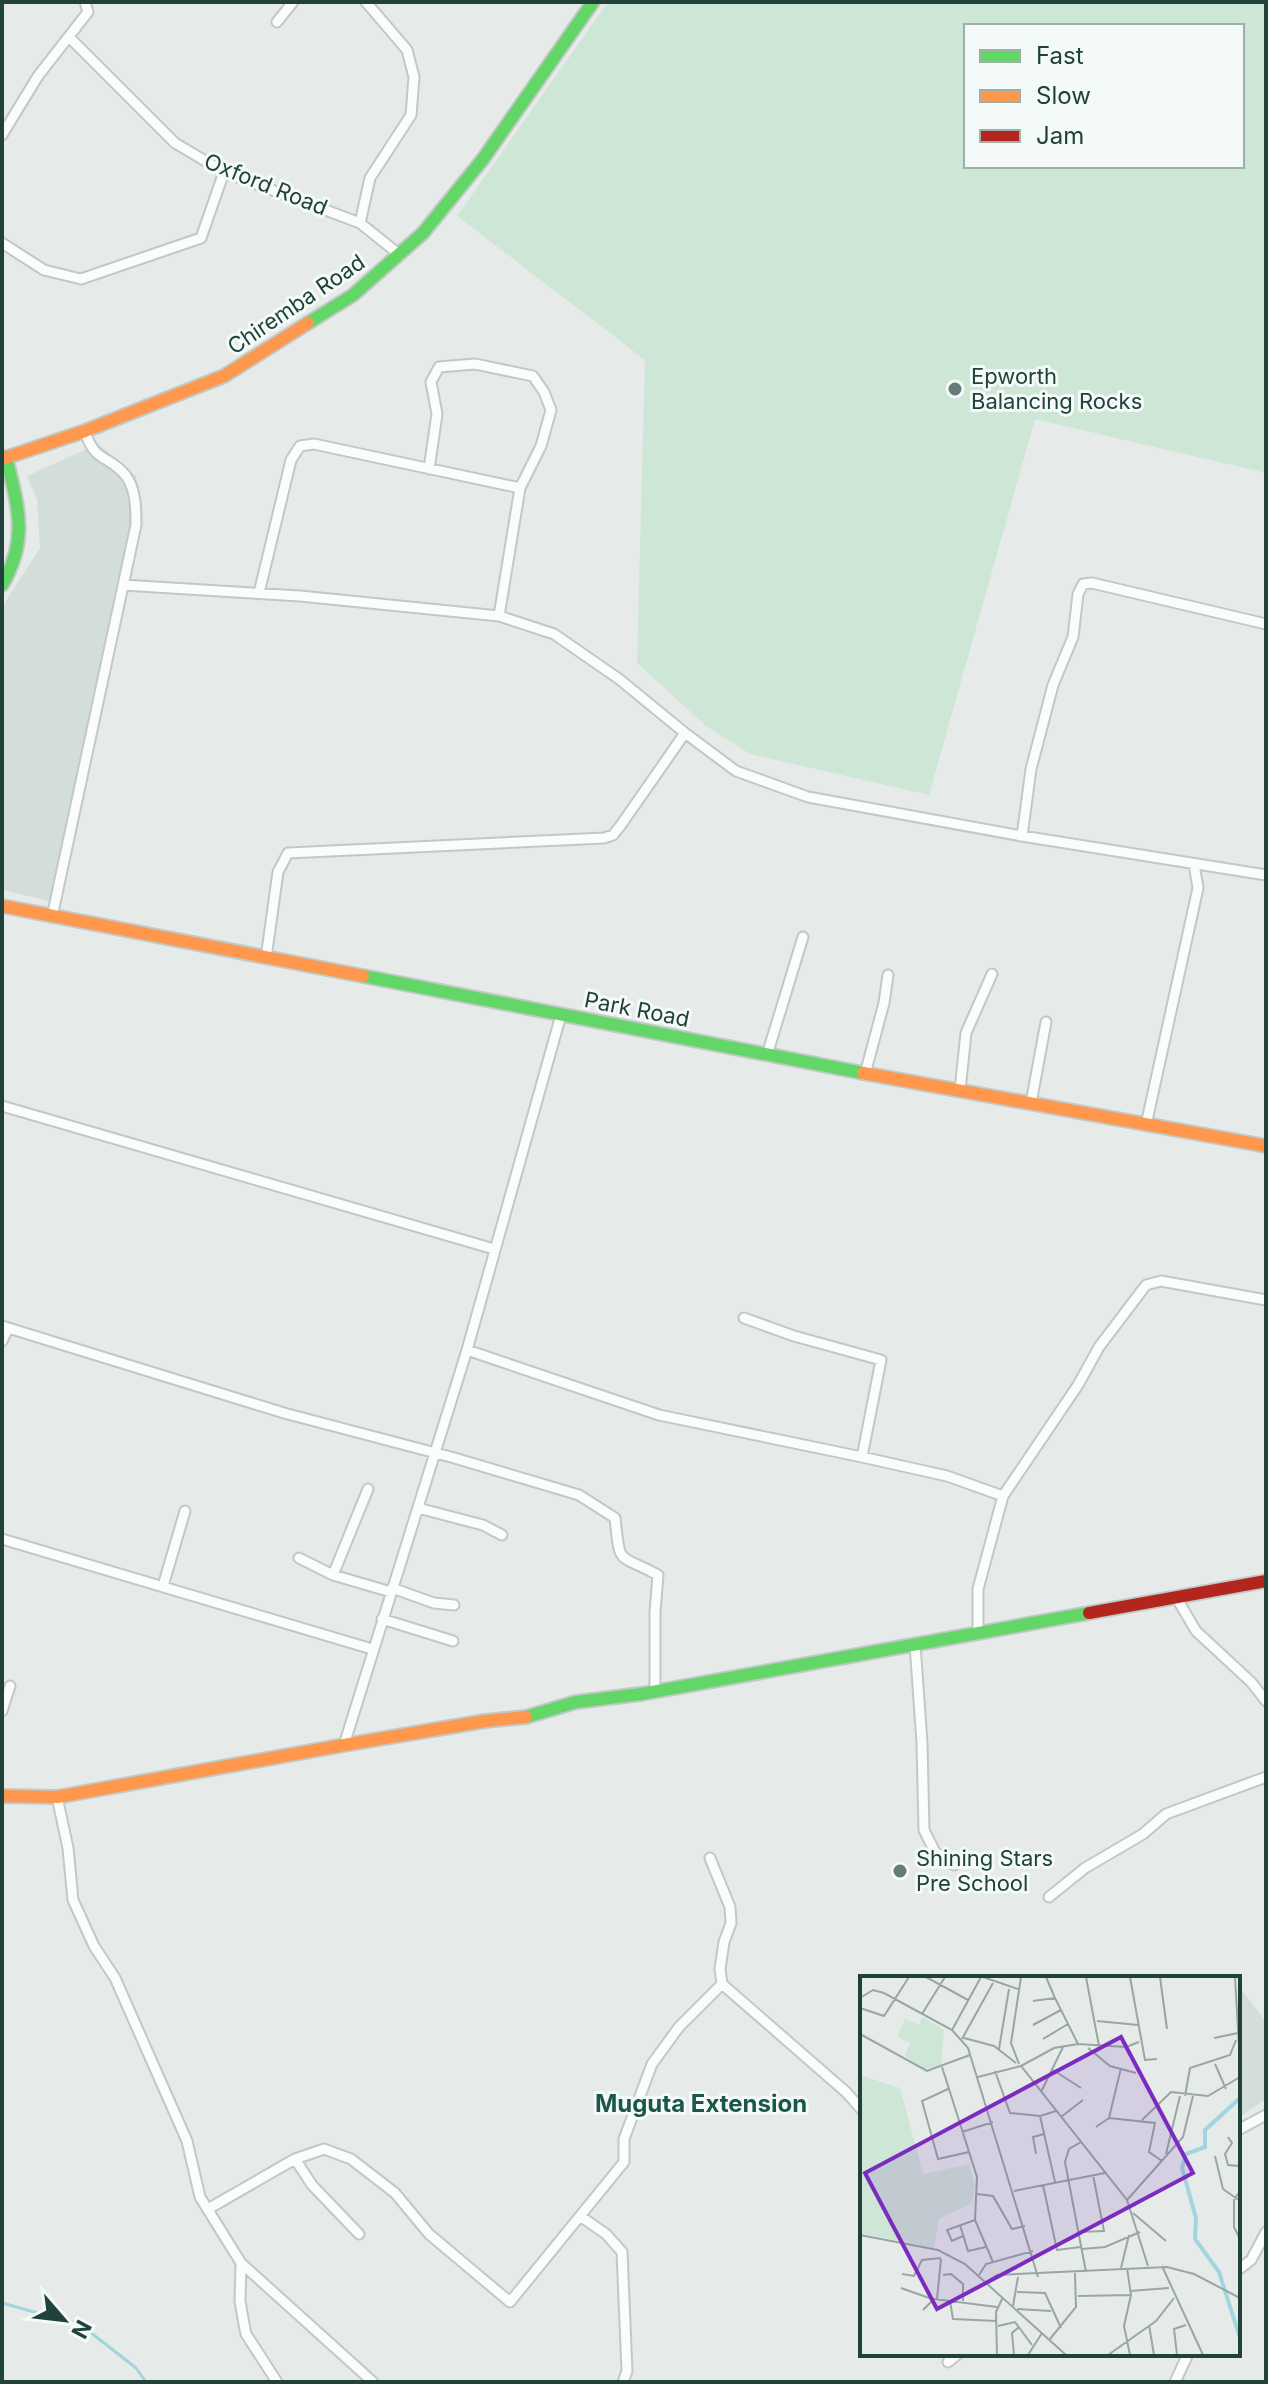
<svg xmlns="http://www.w3.org/2000/svg" width="1268" height="2384" viewBox="0 0 1268 2384" font-family="Inter,sans-serif">
  <style>
    .built { fill: #d3ded9 }
    .green { fill: #cee6d5; fill-rule: evenodd }
    .lines { fill: none; stroke-linecap: round; stroke-linejoin: round }
    .stream { stroke: #a2d5de; stroke-width: 3 }
    .street-casing { stroke: #c3c8c6; stroke-width: 13 }
    .fast-casing { stroke: #c1c9c6; stroke-width: 16 }
    .slow-casing { stroke: #c1c9c6; stroke-width: 16 }
    .jam-casing { stroke: #c1c9c6; stroke-width: 16 }
    .street { stroke: #fbfcfc; stroke-width: 9 }
    .fast { stroke: #63d668; stroke-width: 12 }
    .slow { stroke: #ff974d; stroke-width: 12 }
    .jam { stroke: #b3261e; stroke-width: 12 }
    .poi-dot { fill: #657d77; stroke: #f4faf7; stroke-width: 3 }
    .labels { text-anchor: middle; stroke-width: 6; stroke-linejoin: round; paint-order: stroke }
    .street-label { font-size: 22px; fill: #20423a; stroke: #f4faf7 }
    .poi-label { font-size: 22px; fill: #20423a; stroke: #f4faf7; text-anchor: start }
    .neighbourhood-label { font-size: 24px; font-weight: bold; fill: #1a5749; stroke: #f4faf7 }
    .inset-river { fill: none; stroke: #a2d5de; stroke-width: 4 }
    .inset-road { fill: none; stroke: #97a7a3; stroke-width: 2 }
    .view { fill: #7b2cbf; fill-opacity: 0.15; stroke: #7b2cbf; stroke-width: 4 }
    .inset-edge { fill: none; stroke: #20423a; stroke-width: 4 }
  </style>
  <rect width="100%" height="100%" fill="#e6ebe9"/>
  <path class="built" d="M98,444l38,32 6,40 -84,387 -56,-13v-283l38,-59 -3,-49 -10,-23z
    M1238,1985l28,37v77l-28,19z"/>
  <path class="green" d="M608,2h658v471l-231,-54 -106,376 -179,-41 -44,-28 -69,-63 8,-303 -188,-144zM966,26h276v140h-276z"/>
  <g class="lines">
    <path class="stream" d="M2,2303l79,22 55,43 10,14"/>
    <g class="street-casing">
      <path id="street" d="M277,22l16,-20
        M69,37l106,106 49,29 136,51 40,32
        M2,135l36,-59 50,-64 -3,-10
        M360,223l10,-45 41,-63 3,-38 -7,-27 -41,-48
        M2,243l42,27 37,9 120,-41 23,-66
        M429,469l8,-55 -6,-32 8,-15 36,-3 58,12 11,16 7,18 -10,36 -21,42 -21,128
        M123,585l177,11 199,20 55,18 65,45 66,54 51,38 72,26 214,39 244,39
        M259,593l32,-133 9,-14 14,-2 206,44
        M1022,836l9,-67 22,-84 20,-48 5,-43 5,-10 9,-1 174,41
        M52,917l84,-392c0,-15 0,-36 -10,-49 -16,-21 -32,-13 -41,-45
        M266,958l12,-86 10,-19 316,-15 9,-3 8,-10 64,-92
        M767,1055l36,-118
        M865,1074l19,-71 4,-28
        M960,1090l6,-57 26,-59
        M1031,1103l15,-81
        M2,1106l492,143
        M1146,1125l52,-237 -4,-24
        M744,1318l50,18 87,24 -19,97
        M2,1326l282,87 167,44 128,38 36,23c5,50 3,35 43,57l-3,37v79
        M2,1341l6,-13
        M467,1350l192,65 203,42 85,19 56,20
        M418,1508l65,17 19,10
        M2,1539l370,110
        M299,1558l34,17 58,17
        M333,1575l35,-86
        M163,1586l22,-75
        M392,1588l42,15 20,2
        M1176,1597l20,34 55,51 15,19
        M382,1619l71,22
        M978,1631v-42l25,-93 75,-111 21,-38 47,-62 15,-4 105,19
        M915,1644l7,99 2,87 11,22 19,13
        M2,1711l8,-25
        M344,1745l123,-395 94,-335
        M57,1797l11,51 5,52 21,46 21,32 72,163 13,56 41,66 -1,38 4,23 2,10 31,48
        M710,1858l20,49 1,16 -7,19 -4,27 2,15 124,108 16,18
        M1049,1897l36,-29 58,-34 23,-20 100,-37
        M1238,2130l28,-15
        M295,2159l17,26 47,49
        M208,2209l87,-50 29,-10 27,10 44,34 34,41 81,68 114,-140v-23l28,-75 27,-37 43,-43
        M580,2216l26,18 16,18 5,119 -4,11
        M241,2263l132,119
        M1238,2270l13,-10 15,-28
        M948,2362l10,-8
        M1175,2382l13,-28"/>
    </g>
    <g class="fast-casing">
      <path id="fast" d="M308,323l45,-28 70,-62 60,-74 110,-157
        M2,585c27,-46 16,-79 4,-128
        M363,976l500,97
        M526,1717l50,-15 65,-8 448,-81"/>
    </g>
    <g class="slow-casing">
      <path id="slow" d="M2,459l83,-28 139,-55 84,-53
        M2,906l361,70
        M863,1073l403,73
        M2,1796l55,1 287,-52 141,-24 41,-4"/>
    </g>
    <g class="jam-casing">
      <path id="jam" d="M1089,1613l177,-32"/>
    </g>
    <use href="#street" class="street"/>
    <use href="#fast" class="fast"/>
    <use href="#slow" class="slow"/>
    <use href="#jam" class="jam"/>
  </g>
  <g class="poi-dot">
    <circle cx="955" cy="389" r="8"/>
    <circle cx="900" cy="1871" r="8"/>
  </g>
  <g class="labels">
    <g class="street-label">
      <text transform="translate(266 184) rotate(22)" y="8">Oxford Road</text>
      <text transform="translate(296 304) rotate(-34)" y="8">Chiremba Road</text>
      <text transform="translate(637 1009) rotate(11)" y="8">Park Road</text>
    </g>
    <g class="poi-label">
      <text x="971" y="384">Epworth<tspan x="971" dy="25">Balancing Rocks</tspan></text>
      <text x="916" y="1866">Shining Stars<tspan x="916" dy="25">Pre School</tspan></text>
    </g>
    <g class="neighbourhood-label">
      <text x="701" y="2112">Muguta Extension</text>
    </g>
  </g>
  <g transform="translate(860 1976)">
    <rect width="380" height="380" fill="#e6ebe9"/>
    <path d="M62,41l22,13 -3,36 -17,3 -19,-13 5,-13 -13,-6 8,-18 14,6zM0,99l40,13 23,86 46,-10 6,22 -3,17 -33,16 -5,29 -74,-15z" fill="#cee6d5"/>
    <path class="inset-river" d="M380,122l-35,32v17l-19,7 -4,14 14,50 -1,21 24,33 21,66"/>
    <path class="inset-road" d="M66,1l42,23M123,1l35,12M226,1l13,69M270,1l15,83 12,-1M300,1l7,52M375,1l5,87M0,22l13,-8 11,3 68,37 16,18 70,229M195,22l23,46M173,25l22,-3 -9,-21M0,32l24,8 25,-39M62,38l23,-37M237,45l41,4M173,49l28,-15M92,54l29,-53M0,58l67,37 43,-16M104,62l30,8 22,17M354,62l24,-5M102,63l31,-56M183,63l25,-15M228,72l22,18 26,7M139,73l10,-60M159,88l-8,-21 10,-66M355,88l11,25M161,90l33,-18 24,-4 48,3 13,-5M82,91l35,110 -2,43 18,42M193,94l28,18M135,95l15,42 30,3 16,-5M118,101l43,-11 106,134 21,66M88,113l-26,12 16,58 31,-7M181,116l22,-45M325,120l5,-28 40,-13 6,-15M180,140l15,66M201,141l22,-17M249,142l46,5 -6,29 13,9M282,144l29,-28 37,4 32,-19M236,151l13,-9 12,-50M102,156l31,-10M368,161l4,6 -7,11 3,11 11,1 1,6M221,166l-12,7 -4,13 21,110M176,178l-3,-17 11,-3M306,178l14,-58M355,180l8,33 17,12M183,209l14,65 24,-3M154,215l91,-18M380,215l-6,9v27l6,12M117,218l16,2 19,33 13,-3M267,224l56,-63 10,-41M273,237l33,28M100,249l8,26 18,-4M219,256l25,-1 -11,-56M0,259l78,15 27,14 101,91M103,260l-11,5 -5,-11 28,-10M222,273l23,-2 35,-15M302,290l41,89M261,292l8,-33M267,292l4,27 -7,31 6,29M42,298l12,2 8,-16 19,-2M83,299l8,-1 12,10v17M119,299l7,-11 47,-13M126,306l11,-7 170,-8 27,7 46,24M41,312l31,11M270,315l39,-3M157,316l28,1 16,35M218,320l53,-1M77,323l4,-40M90,325l3,18 44,2M153,330l5,-29M157,333l34,2M63,334l11,-11 63,8M289,349l5,30M138,350l17,-4 17,23M190,363l26,-32 -1,-34M137,379l-1,-43 7,-15M154,379l-2,-22 7,-6M168,379l14,-22M248,379l48,-34 18,-23M317,379l-3,-26 12,-4"/>
    <path class="view" d="M261,61l72,136 -256,136 -72,-136z"/>
    <rect width="380" height="380" class="inset-edge"/>
  </g>
  <rect width="1268" height="2384" fill="none" stroke="#20423a" stroke-width="8"/>
  <rect x="964" y="24" width="280" height="144" fill="#f4faf7" stroke="#9fb0ab" stroke-width="2"/>
  <rect x="980" y="50" width="40" height="12" fill="#63d668" stroke="#9fb0ab" stroke-width="2"/>
  <text x="1036" y="64" font-size="24" fill="#20423a">Fast</text>
  <rect x="980" y="90" width="40" height="12" fill="#ff974d" stroke="#9fb0ab" stroke-width="2"/>
  <text x="1036" y="104" font-size="24" fill="#20423a">Slow</text>
  <rect x="980" y="130" width="40" height="12" fill="#b3261e" stroke="#9fb0ab" stroke-width="2"/>
  <text x="1036" y="144" font-size="24" fill="#20423a">Jam</text>
  <g transform="translate(64 2320) rotate(118)" stroke="#f4faf7" stroke-width="6" paint-order="stroke">
  <path d="M0-6L14 30L0 20L-14 30Z" fill="#20423a"/>
  <text y="-12" font-size="22" font-weight="bold" text-anchor="middle" fill="#20423a">N</text>
  </g>
</svg>
